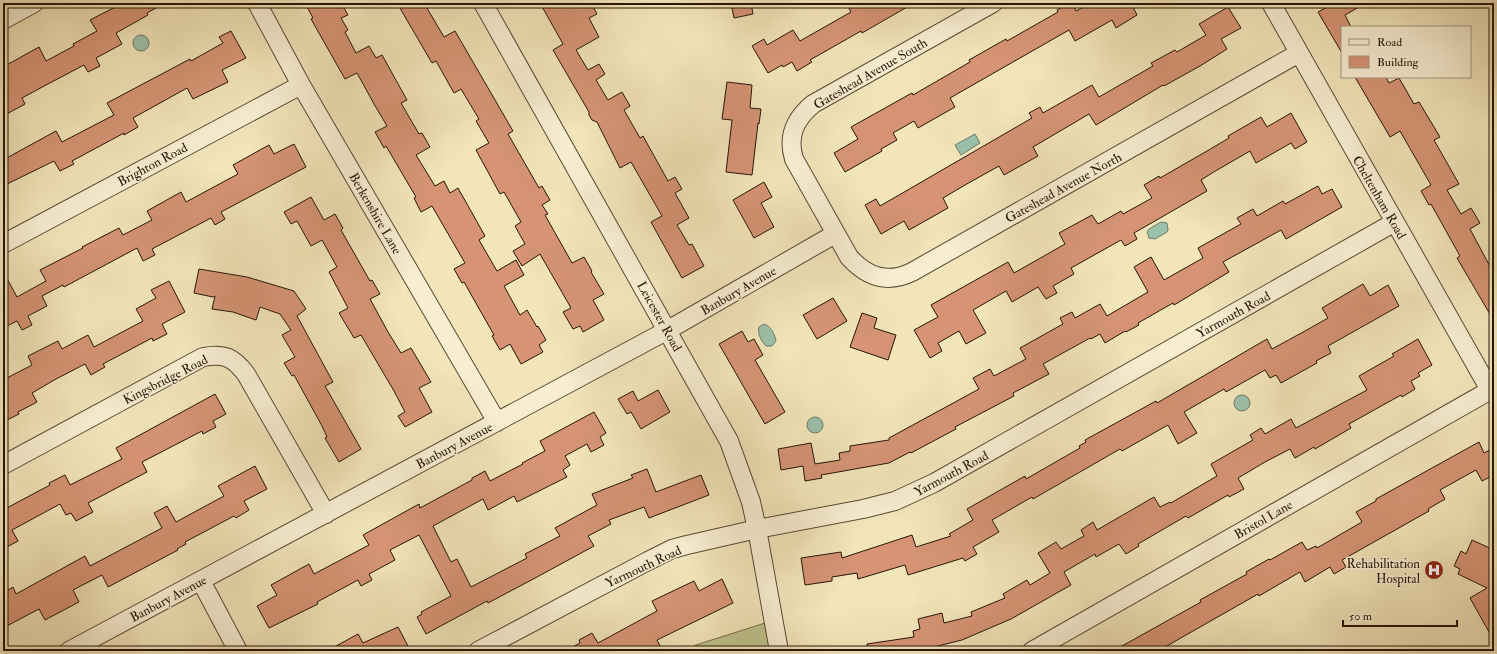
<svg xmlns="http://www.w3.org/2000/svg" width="1497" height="654" viewBox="0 0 1497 654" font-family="'IM FELL Double Pica',serif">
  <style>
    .green { fill: #bfc38c; stroke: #726c4a }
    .water { fill: #9cc0aa; stroke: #6d7b6a }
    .building { fill: #d69474; stroke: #261409 }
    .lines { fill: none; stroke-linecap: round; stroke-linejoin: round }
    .street-casing { stroke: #594835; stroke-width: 20 }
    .street { stroke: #f7eed2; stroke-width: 18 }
    .labels { text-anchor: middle; stroke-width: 3; stroke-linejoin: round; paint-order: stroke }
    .street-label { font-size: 13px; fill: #261409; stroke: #f7eed2 }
    .poi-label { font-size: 13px; fill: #261409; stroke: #f7eed2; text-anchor: end }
  </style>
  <rect width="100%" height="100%" fill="#f2e5ba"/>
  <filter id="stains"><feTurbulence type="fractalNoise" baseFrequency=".005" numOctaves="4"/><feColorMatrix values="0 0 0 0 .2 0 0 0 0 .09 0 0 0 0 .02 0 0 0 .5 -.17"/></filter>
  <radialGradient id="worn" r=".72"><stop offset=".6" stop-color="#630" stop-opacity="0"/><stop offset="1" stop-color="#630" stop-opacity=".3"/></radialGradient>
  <path class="green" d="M765,623l5,28h-85l11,-6z"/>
  <path class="water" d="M133 43a8 8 0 1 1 16 0a8 8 0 1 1-16 0Z
    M975,134l5,9 -19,12 -6,-10z
    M1161,222l6,1 1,7 -1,2 -12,7 -6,-1 -2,-6 2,-3z
    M764,324c7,2 11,11 12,17l-4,5h-6c-5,-5 -9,-13 -7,-19z
    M1234 403a8 8 0 1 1 16 0a8 8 0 1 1-16 0Z
    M807 425a8 8 0 1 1 16 0a8 8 0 1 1-16 0Z"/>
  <path class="building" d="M123,3h42l-18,10 1,2 -32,18 6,11 -26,14 4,8 -12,6 -4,-7 -38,20 -24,13 3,6 -22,12v-49l36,-20 7,14 28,-15 -1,-2 24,-13 -7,-11z
    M305,3h36l7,12 -7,3 7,12 -3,2 11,21 13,-7 7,12 6,-3 25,45 -6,3 18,31 3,-1 8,14 -14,8 19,31 9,-5 6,12 8,-5 27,48 -6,4 18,31 19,-11 8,15 -20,11 16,29 7,-5 10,17 1,-1 8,14 -7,5 4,7 -22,12 -11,-20 -10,6 -8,-14 2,-1 -30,-53 -2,1 -8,-14 11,-6 -33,-57 -11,6 -7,-14 2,-1 -30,-51 -2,2 -9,-16 12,-6 -13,-22 -17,-31 -12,6 -34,-60 2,-1z
    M397,3h27l20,34 11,-6 58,100 -5,3 31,54 3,-2 8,14 -8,5 6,9 -3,1 27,48 12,-6 8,14 -1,1 13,22 -11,6 11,20 -21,12 -3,-6 -7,3 -10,-17 8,-4 -31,-54 -18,12 -9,-15 12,-7 -10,-18 6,-4 -17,-30 -4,2 -24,-44 13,-7 -13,-22 3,-2 -18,-30 -7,4 -18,-32 -4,2z
    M540,3h51l6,11 -8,4 10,19 -23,13 12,20 11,-6 6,10 -9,6 12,20 14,-8 8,14 -6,4 16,28 3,-2 25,45 7,-4 7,12 -7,4 14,25 -12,7 12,20 3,-1 12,22 -22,12 -31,-56 11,-6 -31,-54 -11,6 -23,-46 -5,-2 -3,-5v-3l-36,-62 10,-6z
    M731,3h20l2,11 -19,4z
    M846,3h68l-52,30 -1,-2 -51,29 2,2 -15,9 -5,-9 -9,5 -1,-2 -14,8 -16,-27 12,-7 3,6 26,-15 7,11 51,-29z
    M1069,3h3l4,8 15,-8h40l6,12 -21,13 -4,-8 -37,21 -6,-11 -119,68 5,9 -37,21 -4,-7 -21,12 4,7 -16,9 1,2 -37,21 -11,-19 24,-14 -7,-12 61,-34 1,2 57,-33 -1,-2 37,-21 1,2 51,-29 -1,-2z
    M1334,3h32l-21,12 6,12h-9v26l-24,-41z
    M1228,7l13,21 -20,11 6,10 -27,17 -36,20 -1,-1 -67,40 -7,-11 -56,33 5,9 -34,19 -5,-9 -34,19 -22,13 5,10 -39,22 -5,-9 -23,13 -16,-29 11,-6 4,7 152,-88 -3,-5 11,-6 3,6 49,-28 7,12 54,-31 -2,-3 24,-13 2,2 29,-17 -7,-11z
    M231,31l15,27 -24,12 6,12 -35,17 -6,-11 -54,30 5,9 -14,8v-2l-52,28 2,3 -14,7 -6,-10 -51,25v-26l53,-29 6,11 52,-27 -7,-12 83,-44 1,2 32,-18 -4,-6z
    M1355,77h31l3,6 10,-5 15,26 5,-2 21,35 -6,3 25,44 -12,6 14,24 10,-6 9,15 -10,6 24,45v47l-37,-63 3,-2 -29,-52 -2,1 -8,-14 10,-6 -31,-54 -10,6z
    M727,82l25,3 -2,23 11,1 -2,15 -1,-1 -6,52 -26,-3 6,-52 -10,-1z
    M1291,113l16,29 -12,7 -4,-6 -35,20 -6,-12 -38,22 -11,7 6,11 -73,42 3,6 -12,7 -4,-6 -50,28 3,6 -21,12 4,7 -11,6 -8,-12 -26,15 -6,-11 -33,19 13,23 -20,11 -7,-13 -21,12 4,8 -12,7 -16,-28 24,-13 -7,-12 77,-43 6,11 23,-13 28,-16 -6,-11 33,-18 6,9 23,-13 2,3 29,-16 -8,-13 15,-9 1,2 47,-27 22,-13 -1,-2 33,-19 6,10z
    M294,144l12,23 -85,45 4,7 -10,6 -4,-7 -59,31 3,6 -12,6 -6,-13 -73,39 -1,-2 -21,11 5,10 -19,10 4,9 -10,5 -5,-9 -14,7v-57l14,26 29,-16 -6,-11 43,-22 -1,-1 37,-19 4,7 29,-15 -5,-9 34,-19 5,10 52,-28 -5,-9 36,-20 5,9z
    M764,182l8,15 -11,6 13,24 -20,11 -21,-38z
    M1318,186l4,8 10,-5 10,18 -56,32 -5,-9 -58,32 6,10 -55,33 -1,-2 -35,20 1,2 -13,7 -1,-1 -20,12 -5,-9 -9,5 -1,-1 -47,26 6,10 -36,19 1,3 -59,31 1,2 -45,24 -1,-1 -21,11 -68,12 1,3 -17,3 -2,-15 -22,4 -3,-21 33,-6 4,21 25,-4 -1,-7 11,-2v-5l39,-6v-2l90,-49 -6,-11 17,-9 4,7 32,-17 -6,-11 43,-24 -3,-6 12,-6 3,6 25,-14 7,12 41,-24 -14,-25 17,-10 13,23 39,-22 -5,-10 43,-24 -4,-6 16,-9 4,7 26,-15 2,3z
    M311,197l13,23 11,-6 8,14 -2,2 29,51 2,-1 8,14 -10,5 18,33 13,21 10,-5 20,34 -12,6 13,24 -27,15 -7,-11 7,-4 -11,-21 -33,-56 -7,3 -15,-25 9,-5 -19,-36 8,-5 -15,-27 -11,6 -14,-25 -6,3 -7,-12z
    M199,269l48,8 47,14 12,18 -9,7 36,66 -8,4 36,63 -22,13 -14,-24 2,-1 -5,-11 -28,-51 -2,1 -8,-13 11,-6 -13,-22 9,-5 -11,-16 -20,-7 -4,13 -23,-8 -21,-3 3,-13 -2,1 -19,-4z
    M169,281l16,31 -23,12 5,10 -14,7 -1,-3 -49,26 2,3 -14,8 -6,-11 -29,15 -24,14 5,9 -19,10 1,2 -16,8v-42l29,-15 -4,-9 30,-15 4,8 26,-14 6,12 49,-26 -7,-12 20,-11 -5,-8z
    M1363,284l7,12 18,-11 11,21 -71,40 3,7 -15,8 1,2 -36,20 -5,-8 -6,3 -5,-8 -39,22 -2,-3 -40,23 13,21 -19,11 -10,-19 -46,26 -2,-2 -87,50 -1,-2 -40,23 7,12 -26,15 4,7 -12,7 -2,-3 -55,17 -3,-10 -47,14 -1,-6 -25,4v4l-27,4 -4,-27 40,-6 1,6 70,-23 4,12 35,-11 -2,-2 24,-14 -6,-11 58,-33 1,3 54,-31 -1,-2 7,-4 -1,-2 71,-39 1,2 110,-64 5,10 33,-18 23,-13 -6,-10z
    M833,298l14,23 -30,18 -14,-24z
    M862,313l15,5 -3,10 22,7 -8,25 -38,-13z
    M742,331l6,11 6,-3 9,16 -8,5 30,52 -20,12 -46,-80z
    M1418,339l14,26 -14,8 2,3 -9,5 4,8 -13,8 -1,-2 -52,29 2,4 -36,21 -1,-2 -19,11 -5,-9 -25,13 -27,16 6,11 -15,8 -1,-2 -40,23 -2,-2 -48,28 1,2 -13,8 -7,-10 -23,13 -1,-3 -31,18 7,13 -60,34 -49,21 -44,11h-50l-1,-7 47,-7 -1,-6 7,-2 -2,-10 24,-6 2,10 28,-7 -1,-4 34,-14 -2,-4 24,-14 3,5 20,-12 -12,-20 18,-11 5,7 23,-13 -3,-6 12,-8 4,8 57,-33 6,10 10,-5 1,1 46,-27 -6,-12 42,-24 -3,-5 11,-7 4,6 26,-15 5,9 71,-38 -8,-14 35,-20 -2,-2z
    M658,390l12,22 -29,17 -10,-17 -4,2 -9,-15 15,-8 5,10z
    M215,394l11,20 -13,7 3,6 -13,7 -1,-3 -60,31 5,10 -59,31 5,9 -17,9 -5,-8 -5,2 -6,-11 -48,26 6,11 -15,8v-39l47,-25 -1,-2 16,-8 5,10 52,-26 -6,-11z
    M594,412l12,21 -6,4 4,8 -13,7 -4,-8 -22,12 5,9 -7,5 4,7 -50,25 -3,-6 -26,14 -5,-11 -50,27 18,36 6,-3 14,28 56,-29 -2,-4 35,-18 -5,-8 42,-23 -5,-11 41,-16 -2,-3 16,-6 9,23 45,-17 8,20 -60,23 -5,-11 -35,13 2,4 -23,12 6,10 -57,31 -49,26 -1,-2 -61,33 -9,-17 5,-3 -1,-2 30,-16 -32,-61 -29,15 5,10 -26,14 3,6 -11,6 -3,-6 -41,22 1,2 -49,24 -12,-22 20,-11 -6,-10 38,-21 5,10 55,-29 -6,-10 56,-31 1,4 52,-28v-2l13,-7 5,10 33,-17 -1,-1 23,-12 -5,-10z
    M1479,442l5,11 10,-5v27l-12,6 -6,-11 -36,20 5,9 -17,10 1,2 -87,49 4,7 -12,7 -4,-7 -25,15 -5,-10 -41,24 -1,-2 -100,57h-45l88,-49 -1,-2 47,-26 -1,-2 23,-13 1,1 32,-18 5,8 9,-4 1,2 45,-26 -6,-10 20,-11v-2z
    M255,466l12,23 -23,12 5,9 -13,8 -2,-2 -49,26 1,2 -9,5 1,1 -70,37 -6,-12 -29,15 6,12 -34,18 -6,-11 -36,19v-35l10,-6 3,7 69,-38 5,10 72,-38 -8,-15 13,-7 9,16 48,-26 -6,-10z
    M1472,540l22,10v91l-24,-43 17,-10 -29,-14 2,-5 -6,-3 7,-15 5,3z
    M722,579l11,24 -76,37 3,6 -10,5h-85l15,-8 -1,-3 13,-7 6,10 59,-32 -5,-10 42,-20 5,10z
    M398,627l10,19 -10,5h-71l31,-17 5,9z"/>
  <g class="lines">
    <g class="street-casing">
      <path id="street" d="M257,3l44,82 196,337
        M483,3l246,438 22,61 6,27 22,122
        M993,3l-180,101c-18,15 -26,32 -19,55l55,98c18,20 38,27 63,15l387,-219
        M1271,3l219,387
        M3,20l31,-17
        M3,244l298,-159
        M3,465l200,-108c21,-4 30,0 43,17l80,140
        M201,581l37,70
        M69,651l599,-321 167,-96
        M478,651l170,-90 24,-12 15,-4 70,-16 106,-20 32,-8 39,-18 461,-261
        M1032,651l462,-263"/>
    </g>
    <use href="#street" class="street"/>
  </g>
  <defs>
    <g id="hospital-disc" transform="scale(1)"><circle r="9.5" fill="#8f2418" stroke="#f7eed2"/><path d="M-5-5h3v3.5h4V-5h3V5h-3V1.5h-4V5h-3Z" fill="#fff"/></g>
  </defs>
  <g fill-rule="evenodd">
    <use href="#hospital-disc" x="1434" y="570"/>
  </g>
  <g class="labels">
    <g class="street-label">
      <text transform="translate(870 73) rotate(-30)" y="5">Gateshead Avenue South</text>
      <text transform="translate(152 164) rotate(-28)" y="5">Brighton Road</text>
      <text transform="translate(1063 187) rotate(-29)" y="5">Gateshead Avenue North</text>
      <text transform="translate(1380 197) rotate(60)" y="5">Cheltenham Road</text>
      <text transform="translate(376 213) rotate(60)" y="5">Berkenshire Lane</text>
      <text transform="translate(738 290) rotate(-30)" y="5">Banbury Avenue</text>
      <text transform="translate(1233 314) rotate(-29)" y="5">Yarmouth Road</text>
      <text transform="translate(660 316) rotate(61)" y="5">Leicester Road</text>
      <text transform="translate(165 379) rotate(-27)" y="5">Kingsbridge Road</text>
      <text transform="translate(454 445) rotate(-28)" y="5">Banbury Avenue</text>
      <text transform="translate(951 473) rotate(-28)" y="5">Yarmouth Road</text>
      <text transform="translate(1263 519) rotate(-30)" y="5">Bristol Lane</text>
      <text transform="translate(643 566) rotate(-25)" y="5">Yarmouth Road</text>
      <text transform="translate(168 598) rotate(-28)" y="5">Banbury Avenue</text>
    </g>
    <g class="poi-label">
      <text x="1420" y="568">Rehabilitation<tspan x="1420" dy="15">Hospital</tspan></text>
    </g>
  </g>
  <rect width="1497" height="654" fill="none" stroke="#f2e5ba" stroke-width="16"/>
  <rect x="4" y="4" width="1489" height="646" fill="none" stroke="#261409" stroke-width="2"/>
  <rect x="8" y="8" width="1481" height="638" fill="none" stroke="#261409"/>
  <rect x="1341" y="26" width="130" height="52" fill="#f7eed2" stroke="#a39782"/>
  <rect x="1349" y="39" width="20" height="6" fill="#f7eed2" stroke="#a39782"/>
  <text x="1377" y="46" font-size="12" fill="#261409">Road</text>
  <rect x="1349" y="56" width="20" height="12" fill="#d69474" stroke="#a39782"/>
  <text x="1377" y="66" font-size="12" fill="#261409">Building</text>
  <path d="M1343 620v6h114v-6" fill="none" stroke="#261409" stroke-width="2"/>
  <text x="1349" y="620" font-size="12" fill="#261409" stroke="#f7eed2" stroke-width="3" paint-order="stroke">50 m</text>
  <rect width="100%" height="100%" filter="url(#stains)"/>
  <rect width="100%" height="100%" fill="url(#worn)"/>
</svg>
